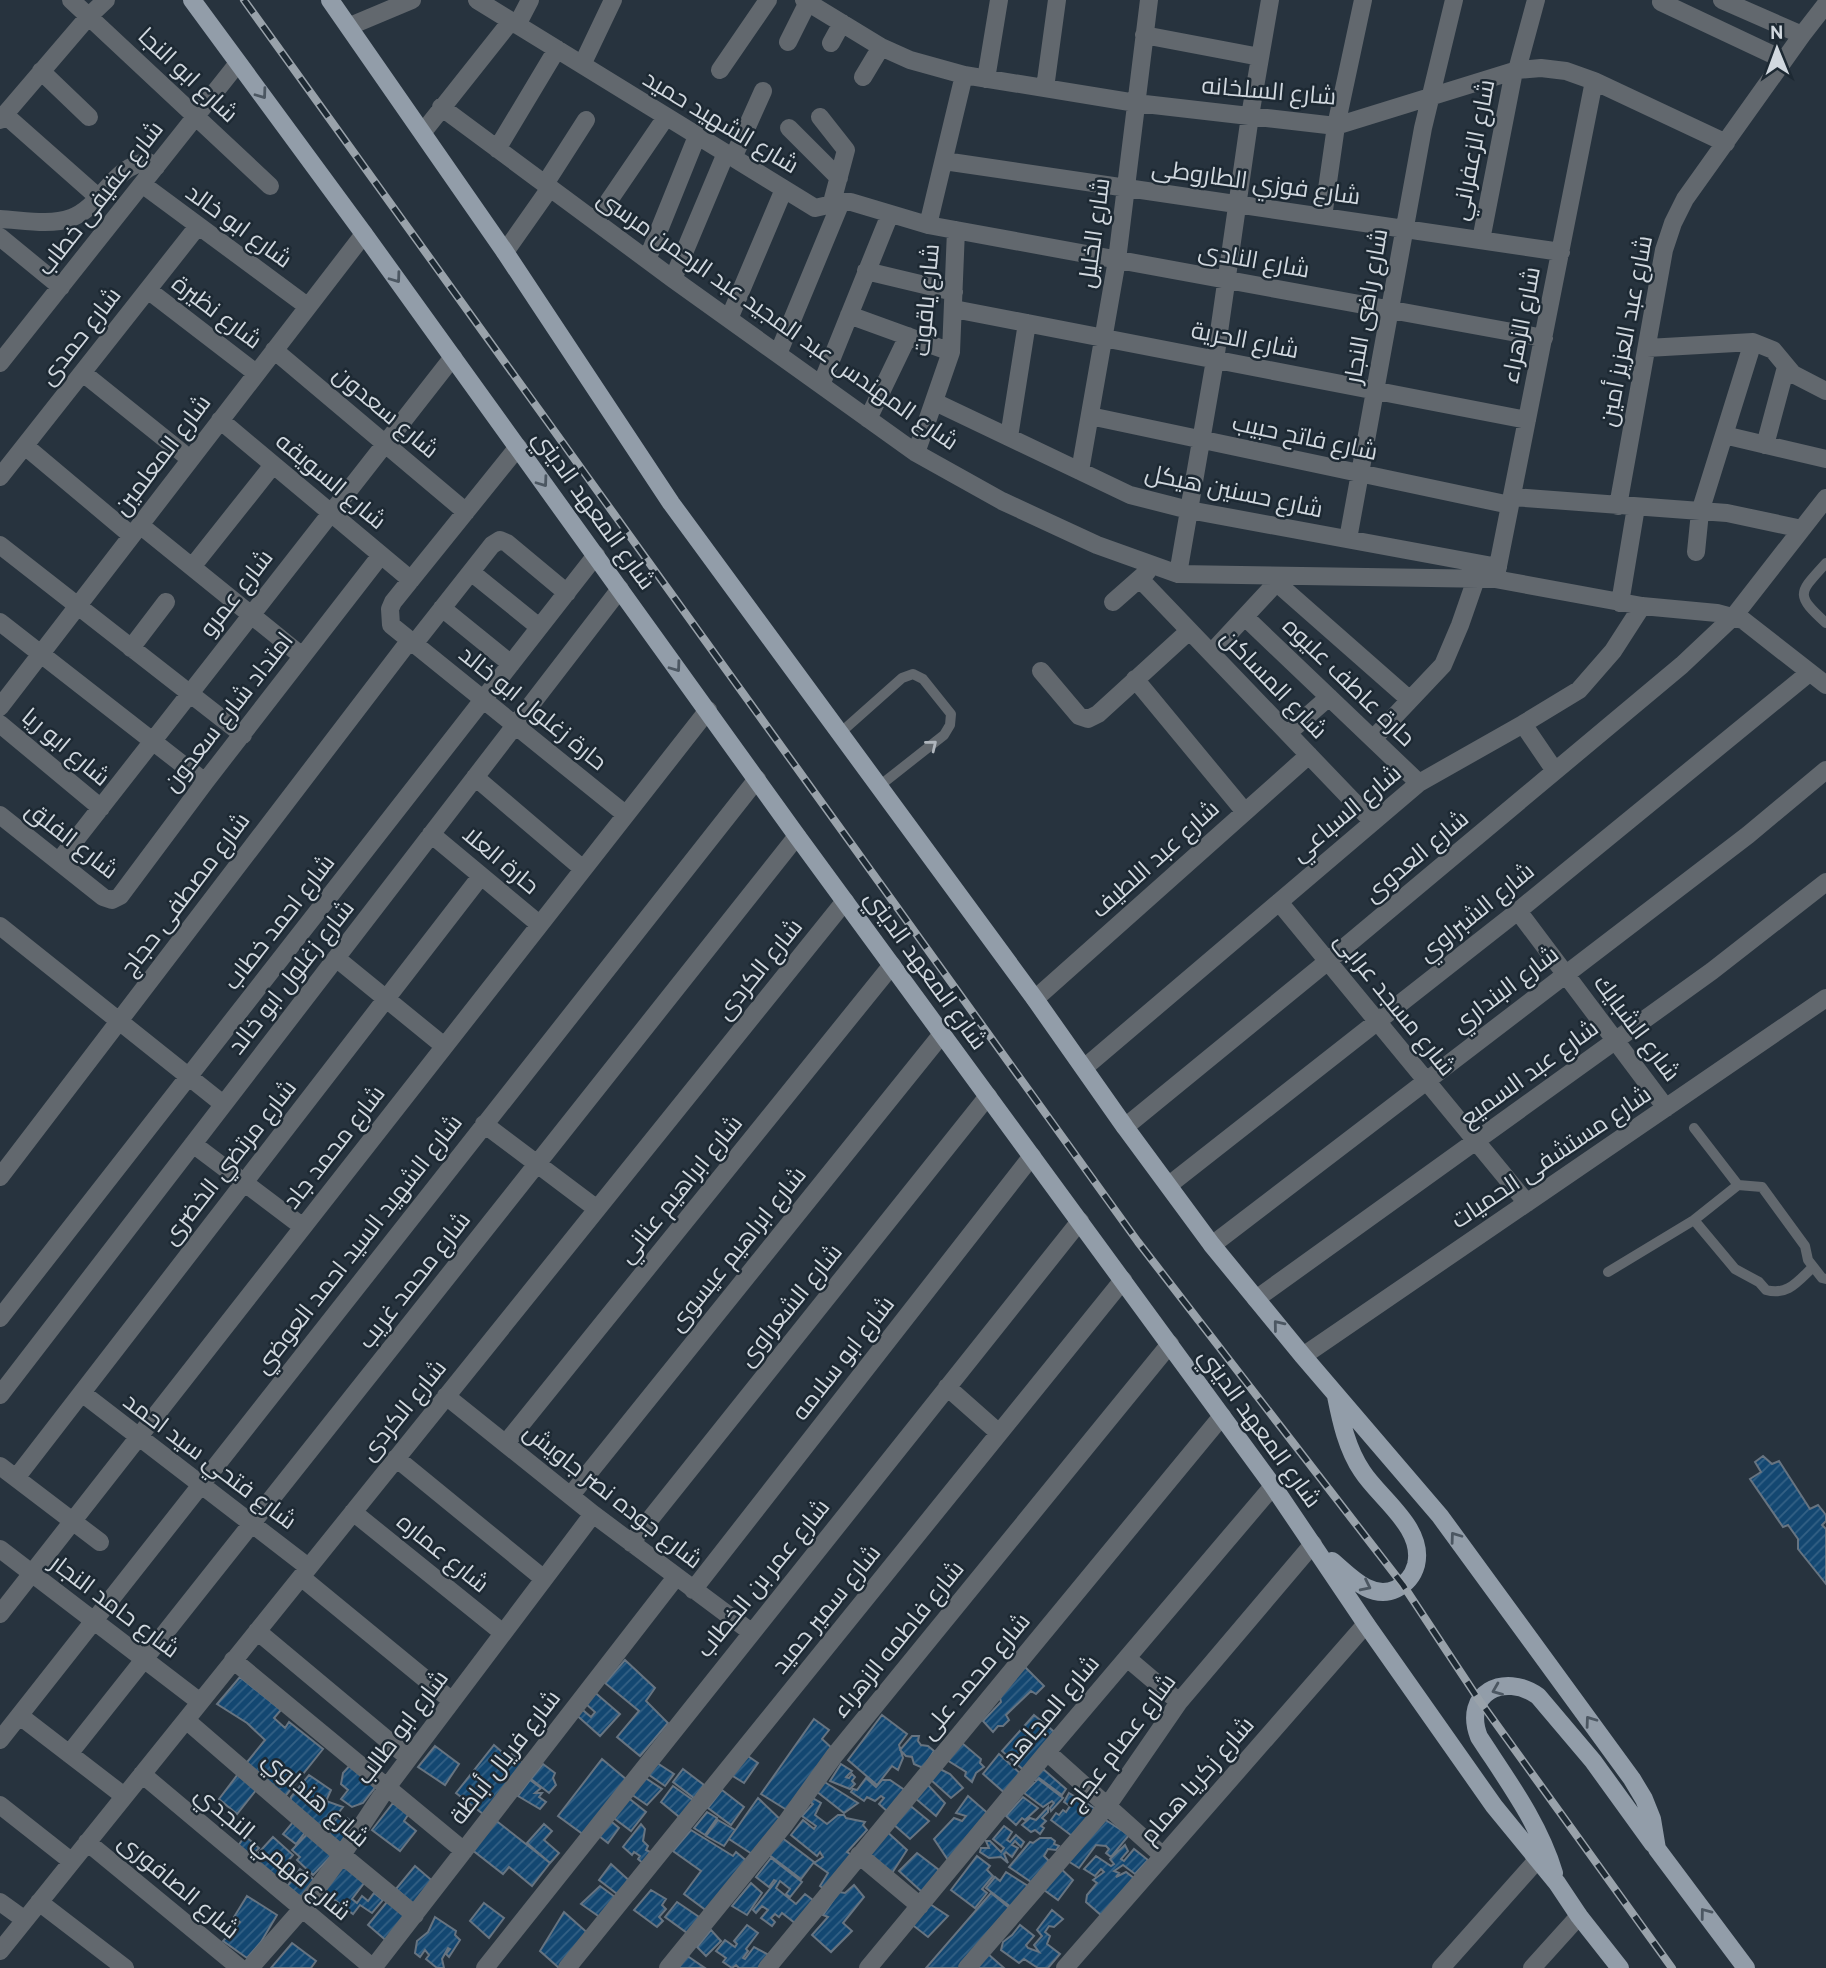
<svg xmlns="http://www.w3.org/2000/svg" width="1826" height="1968" viewBox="0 0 1826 1968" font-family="Overpass,Cairo,sans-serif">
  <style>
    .building { fill: url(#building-hatch); stroke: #677481; stroke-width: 2 }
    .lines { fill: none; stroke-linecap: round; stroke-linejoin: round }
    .lane { stroke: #62686e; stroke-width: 10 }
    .street { stroke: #62686e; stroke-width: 18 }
    .primary { stroke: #929da9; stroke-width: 18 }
    .rail-casing { stroke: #99a2aa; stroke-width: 8 }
    .rail { stroke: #1d2933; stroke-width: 5; stroke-dasharray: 16; stroke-linecap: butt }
    .oneway { stroke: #4c5762 }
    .oneway2 { stroke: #b0b6bd }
    .labels { text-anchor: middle; stroke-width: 5; stroke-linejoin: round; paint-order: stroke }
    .street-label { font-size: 24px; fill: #d1d8df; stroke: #1d2933 }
  </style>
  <defs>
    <pattern id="building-hatch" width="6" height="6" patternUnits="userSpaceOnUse" patternTransform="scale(1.75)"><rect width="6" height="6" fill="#134771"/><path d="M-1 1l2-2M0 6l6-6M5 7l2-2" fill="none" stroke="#346185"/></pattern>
  </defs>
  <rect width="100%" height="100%" fill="#27333e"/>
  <path class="building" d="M1763,1456l9,8 7,-3 31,48 8,-4 8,10v6l-4,4 4,4v55l-28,-35v-10l-10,-14 -5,2 -33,-48 11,-7 -6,-10z
    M625,1660l30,28 -9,13 22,22 -28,33 -23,-19 22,-26 -34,-28z
    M1023,1665l21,21 -8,8 -5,-3 -25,24 3,5 -6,6h-5l-5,6 -10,-11 18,-19 -1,-4z
    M240,1677l41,33 -7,8 11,10 4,-6 34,27 -40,50 -40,-32 22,-27 -18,-17 -30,-19z
    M592,1690l28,24 -20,22 -27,-24 5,-6 13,11 4,-5 -9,-8z
    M882,1715l25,19 -8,11 4,13 -5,12 -6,-4 -15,19 -29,-25z
    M1034,1715l24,20 -31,38 -25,-22z
    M814,1719l15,11 -7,9 13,12 -45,61 -29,-18z
    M912,1736h7l-1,5 3,4 7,1 6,5 -11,17 -9,-4 -2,-7 -6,-1 -6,-6z
    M962,1743l19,16 -1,4 4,4 -8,6 -4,9 -7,-6 1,-4 -19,-12z
    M494,1745l15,13 3,-4 16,12 -41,51 -31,-24z
    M435,1746l24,18 -14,21 -27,-18z
    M742,1752l16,11 -14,20 -16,-10z
    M999,1754l24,22 -16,19 -24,-21z
    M602,1759l25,21 -43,55 -26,-19z
    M651,1759l23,15 -9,12 -23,-16z
    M353,1762l24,23 -14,18 -11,4 -11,-8 7,-9 -7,-6 2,-11z
    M543,1764l12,9 -2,5 3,7 -7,8 -18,-14z
    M841,1764l11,7 -6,6 3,1 3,-4 3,3 -3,4 3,3 -5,5 -20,-8z
    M936,1767l14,7 13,14 -12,10 -20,-18z
    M683,1769l21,16 -10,13 -21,-16z
    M1043,1769l23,20 -4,6 -23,-17 -3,3 -3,-2z
    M238,1774l19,15 -20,25 -18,-15z
    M309,1775l22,15 -5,11 17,6 -20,25 -33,-29 1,-6z
    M641,1775l21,14 -15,16 -19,-13z
    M866,1778l10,9 6,-7h8l16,11 -17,22 -10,-9 5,-6 -3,-2 -6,5 -8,-4 -3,4 -13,-9 2,-3 4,1z
    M1038,1779l25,19 -12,13 -1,-3 4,-5 -2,-2 -9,6 -19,-14z
    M530,1780l11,8 -6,5h7l-3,4 7,5 -6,7 -22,-13z
    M823,1781l35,22 -14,10 -28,-22z
    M928,1785l17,18 -9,13 -21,-18z
    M673,1786l24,17 -14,17 -22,-18z
    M722,1790l22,17 -13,18 -23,-17z
    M1069,1793l27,16 -24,27 -21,-16 5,-7 3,2 4,-5 3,2 4,-6 -6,-4z
    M626,1796l20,16 -15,19 -20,-15z
    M968,1796l23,20 -41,47 -16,-24 20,-21 8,3 4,-5 -10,-3z
    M811,1797l10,6 -6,12 12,9 11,-9h6l2,3 19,4 -2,3 4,5 -20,22 8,5 -30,33 -5,-4 8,-13 -14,-10 9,-6 -3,-5 -3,4 -26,-21 12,-15 11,9 2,-3 -14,-10 11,-12 -5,-4z
    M1023,1797l15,11 -13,12 -3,-2 -6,7 -10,-9z
    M758,1798l25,24 -28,34 -26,-17z
    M393,1803l15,12 -4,6 12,10 -16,20 -28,-21z
    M907,1803l22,18 -19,18 -18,-16z
    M1048,1807v5l-6,6 4,3 -5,5 3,2 -4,6 -5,-4 -4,2 -9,-7 8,-7 6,2z
    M707,1812l10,6 -12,17 -11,-7z
    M338,1817l6,4 3,-3 12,9 -18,22 -18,-13z
    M606,1817l13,11 -11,15 -14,-11z
    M494,1819l56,44 -18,23 -23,-19 -6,7 -32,-25z
    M1104,1819l25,16 -18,22 -5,-4 3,-4 -3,-3 -10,-1 -17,23 -11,-7z
    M718,1820l17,10 -11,16 -18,-10z
    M293,1822l13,9 -10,13 -13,-10z
    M544,1824l8,7 -8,9 15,13 -9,10 -23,-20z
    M641,1824l4,5 -2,12 5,5 -2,4 6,3 -7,12 -7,-6 2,-3 -6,-4 -2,3 -9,-8z
    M1004,1826l8,6 -5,8 3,2 6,-7 8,7 -3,5 -6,-6 -3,4 6,3 -6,9 -6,-5 -2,2 4,9 -7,-6 -12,1 -9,-6 1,-4h8l-3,-7h4l11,11 3,-4 -11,-9z
    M884,1829l23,21 -15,23 -27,-20z
    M691,1830l42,26 3,-4 13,11 -38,51 -27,-20 17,-23 -28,-20z
    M309,1832l24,22 -20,21 -16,-15 3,-3 -8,-7z
    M245,1836l14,12 -8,8 -13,-10z
    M273,1837l20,18 -6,7 6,5 -14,15 -28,-21z
    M781,1837l33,25 -13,17 -33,-25z
    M1040,1838h11l4,3 -1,3 5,2 -3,4 -8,-1 -4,7 5,5 -18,21 -22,-15 21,-25 3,1z
    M1125,1845l3,6 -7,8 3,2 10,-12 14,11 -13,14 -12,-9 -9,6 5,2 -3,4 10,-5 9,7 -33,37 -16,-14 1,-7 10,-12 -4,-3 11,-8 -3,-3 -6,7 -11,-7 12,-13 15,10 3,-2 -4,-5z
    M917,1853l22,17 -17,22 -23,-21z
    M977,1856l13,10 -3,4 6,6 -11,13 5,4 -12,15 -24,-18z
    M771,1858l31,24 -12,15 -4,-3 4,-5 -10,-8 -4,7 20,16 9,-10 13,10 -18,23 -18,-14 -3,4 -4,-3 -4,4 4,4 -3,4 -11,-8 7,-8 -6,-4 -6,7 -3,-3 23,-29 -2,-1 -5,7 -13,-10z
    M344,1860l24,18 -16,21 5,4 5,-7 6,5 6,-8 9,7 -11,13 -12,-8 -7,9 -31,-24z
    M611,1864l22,20 -12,13 -22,-17z
    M415,1866l21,18 -19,23 -21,-18z
    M1058,1866l15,14 -15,20 -18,-13z
    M300,1869l17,13 -17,23 -17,-13z
    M1006,1872l22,14 -17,21 -25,-19 9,-11 5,4z
    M751,1883l11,10 -15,22 -15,-9z
    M854,1885l10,12 -21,26 9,8 -21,21 -19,-17 16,-18 -5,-2 16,-23 6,1z
    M600,1886l15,11 -11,23 -23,-16z
    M651,1890l15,9 -4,6 4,4 -7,8 4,4 -6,6 -23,-17z
    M991,1893l22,18 -47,57h-40z
    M247,1896l30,19 -16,27 -14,16 -24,-17 17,-19 -6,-5z
    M391,1897l22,18 -24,28 -21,-18z
    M677,1902l25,17 -12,16 -25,-18z
    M484,1903l20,15 -15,20 -19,-17z
    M930,1904l18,12 -20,21 -18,-14z
    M1052,1910l11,9 -9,8 -5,-1 -4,6 5,4 -3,8 13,10 -12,14h-10l-14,-9 -5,4 -18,-13 2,-8 9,-7 8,-10 14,11 -8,9 2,3 11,4 -5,-7 8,-9 -5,-6z
    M564,1912l27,24 -32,32 -19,-17z
    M435,1917l21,14 -1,4 5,5 -11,17 -3,-3 4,-5 -2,-1 -6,11 2,9h-7l-11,-9 3,-4 -4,-5 -5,7 -5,-4 2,-12 11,-9z
    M747,1925l11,8 -12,16 2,2 -5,7 2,1 9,-12 15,8 -11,13h-19l-3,-3 -4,3 -9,-6 3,-4 -10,-7 9,-11 10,7 2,-3 -3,-3z
    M711,1930l10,11 -15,15 -9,-9z
    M292,1943l24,18 -5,7h-40z
    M988,1954l16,14h-28z
    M686,1955l19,13h-28z"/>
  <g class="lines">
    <path class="lane" d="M1826,563c-27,30 -32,31 0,60
      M839,734l63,-56 11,-4 10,5 28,35 -1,11 -6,10 -66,52
      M1694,1128l44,57 24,2 43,59 3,14 14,18 4,1
      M1694,1220l41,49 24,13 7,8c22,6 32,-9 47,-23
      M1608,1272l86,-52 44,-35"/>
    <path class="street" d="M71,0l199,186
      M477,0l338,208 26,-6h10l77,23 616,113
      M804,0l77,47 29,13 54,15 172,28 200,23 181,-56 24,-2 25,3 28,10 132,62
      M1722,0l80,35
      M1661,2l123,58
      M517,25l13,-25
      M350,26l62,-26
      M1144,35l116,22
      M788,42l20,-40
      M831,43l11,-20
      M582,65l31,-65
      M720,70l48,-70
      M1517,70l19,-70
      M41,71l48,46
      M863,77l18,-30
      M986,79l13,-79
      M1045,88l12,-88
      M441,107l232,172 243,174 86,48 95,44 81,29 317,5 147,27 75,7 26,7 83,65
      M4,114l95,84
      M820,117l26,33 -15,56
      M0,120l89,-104 17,-16
      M789,128l50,50
      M423,132l88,-111
      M497,149l60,-100
      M733,158l30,-67
      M944,161l617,91
      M142,184l165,122
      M545,184l41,-64
      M1323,217l13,-91 27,-126
      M0,219c22,1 50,7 71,-1 31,-11 43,-54 77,-56l8,5
      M595,221l71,-104
      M928,225l36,-150
      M0,237l61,50
      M1481,240l33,-169
      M505,252l45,-64
      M647,260l50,-124
      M866,271l88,21
      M673,279l53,-126
      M148,290l108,83
      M954,309l573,111
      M849,315l102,37
      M729,319l55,-130
      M1647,348l106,-6 20,8 20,24 33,17
      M274,350l192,162
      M778,354l63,-152
      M0,363l238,-300
      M83,373l107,86
      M821,385l69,-171
      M935,402l195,93 59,15 309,57
      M1090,416l420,89
      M868,419l40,-83
      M220,420l191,160
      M1724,435l102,24
      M1009,437l18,-114
      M1765,445l21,-78
      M25,446l106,89
      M518,447l-125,155 -3,7 1,16 234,189
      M916,453l35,-101 5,-122
      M1080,471l37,-211 32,-260
      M0,477l198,-251
      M1512,497l215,16 75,16
      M1618,506l46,-256 9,-27 12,-24 117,-164 24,-31
      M140,525l162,131
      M1348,539l75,-411 31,-128
      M0,545l243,190
      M1696,552l4,-40 53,-170
      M192,567l81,-102
      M471,572l68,55
      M1178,574l37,-214 35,-244 20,-116
      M1269,576l141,124
      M1496,576l98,-495
      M1140,579l233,243
      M1113,602l34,-30
      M1620,603l16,-96
      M442,608l69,56
      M1245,617l174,166
      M0,622l205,160
      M414,644l78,-99 8,-5 7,3 60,50
      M131,648l35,-46
      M1211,653l65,-70
      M1041,671l38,45 9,3 10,-5 91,-83
      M1135,679l110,133
      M0,707l364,-473
      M0,724l101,84
      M1523,724l32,47
      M1288,733l41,-36
      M1373,739l70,-74 17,-40 16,-46
      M475,777l108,92
      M0,815l103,82 9,3 8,-4 85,-114 176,-227
      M431,834l108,90
      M59,861l394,-504
      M1279,902l248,301
      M1518,911l148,197
      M0,926l223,178
      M336,958l108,88
      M1035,999l274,-244
      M1084,1068l335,-285 104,-59 56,-34 34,-39 29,-45
      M484,1124l113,85
      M1125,1127l203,-166 354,-296 52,-49 92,-118
      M193,1144l110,83
      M0,1177l410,-537
      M1169,1185l349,-274 291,-238
      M1212,1245l536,-410 78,-65
      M1256,1299l456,-328 114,-89
      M0,1318l596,-763
      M1303,1356l523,-358
      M947,1387l52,46
      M82,1393l226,174
      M0,1395l620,-806
      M446,1396l147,118 158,118
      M506,1443l386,-478
      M396,1458l148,121
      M0,1466l100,76
      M16,1478l465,-602
      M571,1495l371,-461
      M353,1512l150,121
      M631,1543l357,-447
      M0,1549l200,153
      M301,1577l151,124
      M693,1590l339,-434
      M0,1614l708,-904
      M257,1631l152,127
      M1127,1658l52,44
      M233,1660l231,191
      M20,1716l104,80
      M186,1720l156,135 73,60
      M0,1740l757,-961
      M1047,1752l116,104
      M69,1754l728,-918
      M142,1774l231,194
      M0,1805l71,56
      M87,1842l153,126
      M859,1855l61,51
      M0,1902l25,18
      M39,1902l86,66
      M0,1951l845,-1050
      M250,1968l51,-58 41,-55 46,-69 205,-272
      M373,1968l303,-391
      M485,1968l595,-747
      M567,1968l556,-688
      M668,1968l117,-144 49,-68 336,-412
      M767,1968l455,-552
      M868,1968l179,-216 226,-266
      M967,1968l141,-163 71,-103 134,-158
      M1065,1968l301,-344
      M1441,1968l97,-109
      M1532,1968l47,-52"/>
    <path class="primary" d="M192,0l172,234 433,602 476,650 93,138 128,182 63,77 22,33 41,52
      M330,0l175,252 166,251 364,496 90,128 87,118 91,111 137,160 192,263 12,20 8,20 5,30 89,119
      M1332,1561c17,14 39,40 64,28 10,-5 17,-13 20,-24 9,-37 -36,-66 -54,-94 -15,-22 -21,-50 -26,-75
      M1554,1873c-15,-50 -47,-93 -75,-136 -17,-44 25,-65 59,-41l55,65 60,83"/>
    <g class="rail-casing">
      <path id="rail" d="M244,0l894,1242 265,343 76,115 193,268"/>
    </g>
    <use href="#rail" class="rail"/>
  </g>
  <defs><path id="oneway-chevron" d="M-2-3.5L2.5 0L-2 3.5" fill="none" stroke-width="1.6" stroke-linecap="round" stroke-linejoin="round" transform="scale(1.75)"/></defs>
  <g class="oneway">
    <use href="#oneway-chevron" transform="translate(262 94) rotate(54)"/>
    <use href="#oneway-chevron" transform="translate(396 278) rotate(54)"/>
    <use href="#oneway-chevron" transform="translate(543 482) rotate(54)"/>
    <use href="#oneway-chevron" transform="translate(676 667) rotate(54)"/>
    <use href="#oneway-chevron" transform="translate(1278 1325) rotate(-129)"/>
    <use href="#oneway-chevron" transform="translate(1455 1537) rotate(-126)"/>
    <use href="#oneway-chevron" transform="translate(1366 1586) rotate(26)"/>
    <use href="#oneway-chevron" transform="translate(1497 1690) rotate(158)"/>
    <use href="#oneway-chevron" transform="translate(1590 1721) rotate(-126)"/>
    <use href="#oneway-chevron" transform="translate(1705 1913) rotate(-127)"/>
  </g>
  <use class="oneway2" href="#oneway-chevron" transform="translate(932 745) rotate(-39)"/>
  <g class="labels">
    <g class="street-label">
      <text transform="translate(188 75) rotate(43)" y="8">شارع ابو النجا</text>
      <text transform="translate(1269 91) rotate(5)" y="8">شارع السلخانه</text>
      <text transform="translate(721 122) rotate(31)" y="8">شارع الشهيد حميد</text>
      <text transform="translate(1473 150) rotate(-79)" y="8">شارع الزعفراني</text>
      <text transform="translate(1256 182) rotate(8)" y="8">شارع فوزي الطاروطى</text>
      <text transform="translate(100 198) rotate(-52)" y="8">شارع عفيفى خطاب</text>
      <text transform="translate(239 226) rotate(36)" y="8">شارع ابو خالد</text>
      <text transform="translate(1094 233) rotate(-82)" y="8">شارع الخليل</text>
      <text transform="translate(1254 260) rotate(10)" y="8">شارع النادى</text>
      <text transform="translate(926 300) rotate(-85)" y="8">شارع ياقوت</text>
      <text transform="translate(1366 306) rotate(-80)" y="8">شارع راضى النجار</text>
      <text transform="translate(217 312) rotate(37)" y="8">شارع نظيرة</text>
      <text transform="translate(778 320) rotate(35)" y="8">شارع المهندس عبد المجيد عبد الرحمن مرسى</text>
      <text transform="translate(1521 325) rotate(-79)" y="8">شارع الزهراء</text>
      <text transform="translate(1626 331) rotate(-79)" y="8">شارع عبد العزيز أمين</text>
      <text transform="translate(80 336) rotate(-52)" y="8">شارع حمدى</text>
      <text transform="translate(1245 340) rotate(11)" y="8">شارع الحرية</text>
      <text transform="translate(386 412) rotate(40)" y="8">شارع سعدون</text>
      <text transform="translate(1305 437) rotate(12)" y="8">شارع فاتح حبيب</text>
      <text transform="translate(162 455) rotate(-53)" y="8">شارع المعلمين</text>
      <text transform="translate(331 481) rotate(40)" y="8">شارع السويقه</text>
      <text transform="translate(1234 491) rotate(12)" y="8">شارع حسنين هيكل</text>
      <text transform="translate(594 510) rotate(54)" y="8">شارع المعهد الديني</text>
      <text transform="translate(236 593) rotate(-52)" y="8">شارع عمرو</text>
      <text transform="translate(1349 682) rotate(44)" y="8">حارة عاطف عليوه</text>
      <text transform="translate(1274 684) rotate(46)" y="8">شارع المساكن</text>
      <text transform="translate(533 708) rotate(39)" y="8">حارة زغلول ابو خالد</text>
      <text transform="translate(228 712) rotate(-52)" y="8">امتداد شارع سعدون</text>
      <text transform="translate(66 747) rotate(40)" y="8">شارع ابو ريا</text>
      <text transform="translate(1346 813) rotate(-40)" y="8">شارع السباعي</text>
      <text transform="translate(72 840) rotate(38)" y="8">شارع الفلق</text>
      <text transform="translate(1416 856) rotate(-40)" y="8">شارع العدوى</text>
      <text transform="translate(1155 859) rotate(-42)" y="8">شارع عبد اللطيف</text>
      <text transform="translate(501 860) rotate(40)" y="8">حارة العلا</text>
      <text transform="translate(185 894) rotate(-53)" y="8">شارع مصطفى حجاج</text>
      <text transform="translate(1476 912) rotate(-39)" y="8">شارع الشبراوي</text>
      <text transform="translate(279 922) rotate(-52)" y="8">شارع احمد خطاب</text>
      <text transform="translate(759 969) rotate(-51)" y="8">شارع الكردى</text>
      <text transform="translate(926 970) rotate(54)" y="8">شارع المعهد الديني</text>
      <text transform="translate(291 977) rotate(-52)" y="8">شارع زغلول ابو خالد</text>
      <text transform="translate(1505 989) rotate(-37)" y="8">شارع البنداري</text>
      <text transform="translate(1395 1004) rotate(51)" y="8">شارع مسجد عرابى</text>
      <text transform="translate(1637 1028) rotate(53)" y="8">شارع الشبايك</text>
      <text transform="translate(1529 1073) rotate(-36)" y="8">شارع عبد السميع</text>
      <text transform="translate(334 1147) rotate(-52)" y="8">شارع محمد جاد</text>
      <text transform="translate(1551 1157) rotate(-34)" y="8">شارع مستشفى الحميات</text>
      <text transform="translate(229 1162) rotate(-52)" y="8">شارع مرتضي الخضرى</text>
      <text transform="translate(680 1189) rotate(-51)" y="8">شارع ابراهيم عناني</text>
      <text transform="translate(358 1244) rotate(-52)" y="8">شارع الشهيد السيد احمد العوضي</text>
      <text transform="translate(737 1249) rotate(-51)" y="8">شارع ابراهيم عيسوى</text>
      <text transform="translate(414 1280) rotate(-52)" y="8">شارع محمد غريب</text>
      <text transform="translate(790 1305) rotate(-51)" y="8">شارع الشعراوى</text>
      <text transform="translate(843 1358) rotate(-52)" y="8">شارع ابو سلامه</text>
      <text transform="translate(403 1410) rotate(-51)" y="8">شارع الكردى</text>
      <text transform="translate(1260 1428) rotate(54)" y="8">شارع المعهد الديني</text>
      <text transform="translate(210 1461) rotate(37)" y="8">شارع فتحي سيد احمد</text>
      <text transform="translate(613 1496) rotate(38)" y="8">شارع جوده نصر جاويش</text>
      <text transform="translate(443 1553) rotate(39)" y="8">شارع عماره</text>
      <text transform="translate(763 1578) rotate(-51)" y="8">شارع عمر بن الخطاب</text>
      <text transform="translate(115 1606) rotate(37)" y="8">شارع حامد النجار</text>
      <text transform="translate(826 1609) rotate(-51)" y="8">شارع سمير حميد</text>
      <text transform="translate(898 1639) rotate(-51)" y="8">شارع فاطمه الزهراء</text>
      <text transform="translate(975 1676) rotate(-50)" y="8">شارع محمد على</text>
      <text transform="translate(1051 1710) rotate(-50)" y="8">شارع المجاهد</text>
      <text transform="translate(402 1727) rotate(-53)" y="8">شارع ابو طالب</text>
      <text transform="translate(1121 1742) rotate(-53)" y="8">شارع عصام عجاج</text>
      <text transform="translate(505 1757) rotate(-52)" y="8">شارع فريال أباظة</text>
      <text transform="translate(1197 1780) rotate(-49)" y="8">شارع زكريا همام</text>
      <text transform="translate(316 1799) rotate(41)" y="8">شارع هنداوي</text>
      <text transform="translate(273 1853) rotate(40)" y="8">شارع فهمي النجدي</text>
      <text transform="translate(179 1886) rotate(40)" y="8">شارع الصافورى</text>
    </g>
  </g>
  <g transform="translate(1777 49) rotate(359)" stroke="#1d2933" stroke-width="5" paint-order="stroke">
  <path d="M0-5L12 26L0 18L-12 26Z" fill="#d1d8df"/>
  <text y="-10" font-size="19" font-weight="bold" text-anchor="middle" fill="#d1d8df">N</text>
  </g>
</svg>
